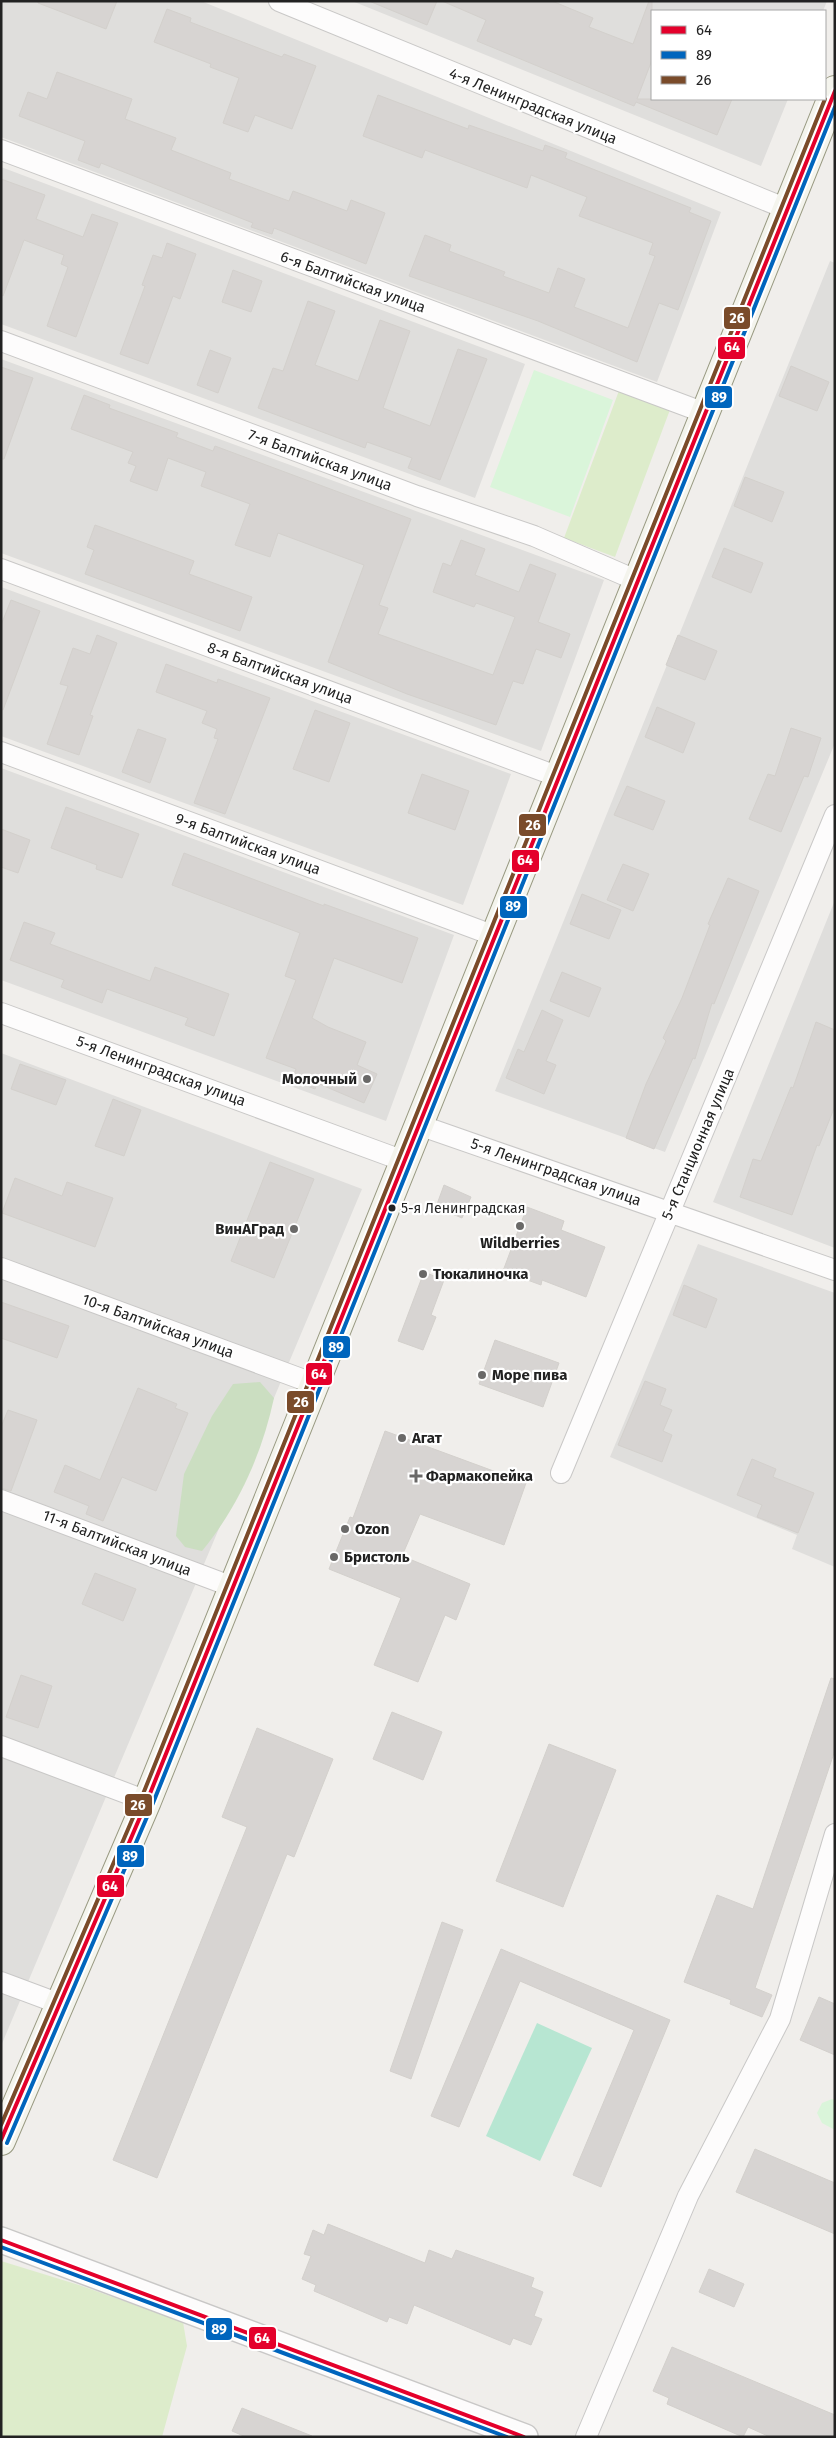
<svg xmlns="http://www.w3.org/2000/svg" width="836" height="2438" viewBox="0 0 836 2438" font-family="'Fira Sans',sans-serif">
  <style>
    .residential { fill: #dfdedc }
    .grass { fill: #ddeccb }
    .forest { fill: #cbdec1 }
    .park { fill: #daf5da }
    .pitch { fill: #b7e6d2 }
    .building { fill: #d7d4d2; stroke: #d3d0cc }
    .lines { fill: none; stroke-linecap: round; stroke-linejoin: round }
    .minor-casing { stroke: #c9c8c7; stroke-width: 22 }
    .tertiary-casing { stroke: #c9c8c7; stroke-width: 28 }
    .secondary-casing { stroke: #999a82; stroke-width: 30 }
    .minor { stroke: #fdfcfc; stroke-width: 20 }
    .tertiary { stroke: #fdfcfc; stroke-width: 25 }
    .secondary { stroke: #f4f4ed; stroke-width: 28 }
    .bus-1-casing { stroke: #fff; stroke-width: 8 }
    .bus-2-casing { stroke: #fff; stroke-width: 8 }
    .bus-3-casing { stroke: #fff; stroke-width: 8 }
    .bus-1 { stroke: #e4002b; stroke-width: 4 }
    .bus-2 { stroke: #0065bd; stroke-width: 4 }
    .bus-3 { stroke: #7a4b2a; stroke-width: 4 }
    .poi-dot { fill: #6a6968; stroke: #fff; stroke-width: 2 }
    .bus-dot { fill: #222; stroke: #fff; stroke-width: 2 }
    .labels { text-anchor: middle; stroke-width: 4.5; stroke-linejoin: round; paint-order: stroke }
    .bus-label { font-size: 14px; fill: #222; stroke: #fff; text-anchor: start }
    .street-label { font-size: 15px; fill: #222; stroke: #fff }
    .poi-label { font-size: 15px; font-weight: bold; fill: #222; stroke: #fff; text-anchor: start }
    .line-badge { stroke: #fff; stroke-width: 2 }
    .badge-label { font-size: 14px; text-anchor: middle; font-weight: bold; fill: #fff }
  </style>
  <rect width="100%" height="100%" fill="#f0eeeb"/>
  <path class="residential" d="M1,1h200l520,211 -64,170 -656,-245z
    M352,1h475l-4,10h-171v88h136l-27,67z
    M1,167l524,197 -50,134 -474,-174z
    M830,261l5,2v480l-170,409 -170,-61z
    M1,359l603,221 -63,171 -540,-198z
    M1,587l510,187 -48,131 -462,-169z
    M1,768l453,167 -68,186 -385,-141z
    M835,900v348l-122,-46z
    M1,1053l361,136 -361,857z
    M698,1244l137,49v274l-43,-18 5,-14 -187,-78z"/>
  <path class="grass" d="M620,388l51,19 -56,150 -51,-19z
    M1,2261l78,24 104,37 4,24 -25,91h-161z"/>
  <path class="forest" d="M260,1382l14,16c-12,56 -36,109 -72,153l-17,-4 -9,-11 8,-62 28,-58 21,-32z"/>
  <path class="park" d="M534,370l79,30 -43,117 -80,-30z
    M832,2099l3,1v30l-13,-7 -5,-10 5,-10z"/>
  <path class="pitch" d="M537,2023l55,25 -52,113 -54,-25z"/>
  <path class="building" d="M38,1h79l-11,28 -68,-26z
    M369,1h68l-10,24z
    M442,1h110l41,17 -4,9 44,17 16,-43h3v59l-15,39h95l-15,36 -81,-33 -2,4 -157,-65 9,-21z
    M167,9l24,9 -1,4 92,35 2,-3 32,12 -24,63 -37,-14 -7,17 -25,-9 16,-45 -29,-11 1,-3 -57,-22z
    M57,72l75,27 -7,20 51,19 -5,12 60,23 -2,6 60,22 4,-10 54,20 4,-11 34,13 -19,51 -92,-36 -2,6 -21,-7 2,-4 -152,-60 -2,5 -21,-8 7,-19 -66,-25 9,-24 19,7z
    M378,95l90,34 1,-4 74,26 2,-6 22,8 -2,5 126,50 -2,4 22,9 -33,89 -19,-7 -22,59 -99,-41 -129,-45 16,-41 26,10 -2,6 56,21 -2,4 46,17 9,-25 27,11 -11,28 54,21 27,-72 -6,-2 4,-11 -74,-27 8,-19 -56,-22 -4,13 -102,-38 -3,8 -59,-22z
    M1,179l44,16 -9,24 47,18 9,-23 26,9 -42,114 -29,-11 21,-59 -7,-3 3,-9 -40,-15 -21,56 -2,-1z
    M167,243l29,11 -16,45 -7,-3 -25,68 -28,-10 25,-68 -3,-1 11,-30 9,3z
    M233,270l29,11 -11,31 -29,-10z
    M308,301l27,10 -20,54 43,16 22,-61 30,11 -27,77 47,18 28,-77 29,10 -47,121 -32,-12 4,-10 -45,-16 -2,6 -107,-40 15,-40 10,3z
    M210,350l21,8 -13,35 -21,-8z
    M791,366l38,16 -12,29 -38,-15z
    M1,367l32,11 -29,81h-3z
    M84,395l26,10 -1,3 69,25 -2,4 37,14 2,-5 196,73 -32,86 9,3 -10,26 115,41 22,-58 -39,-14 -2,4 -41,-15 10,-29 8,3 10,-26 24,9 -10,26 44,17 11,-28 26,10 -18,48 32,12 -9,24 -25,-9 -13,35 -10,-3 -17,44 -89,-31 -79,-32 36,-97 -86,-32 -8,24 -35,-12 15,-41 -49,-18 5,-14 -38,-14 -11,33 -27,-10 6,-15 -8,-3 5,-11 -62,-23z
    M745,477l39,15 -12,30 -38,-16z
    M95,525l99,36 -5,13 63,23 -12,34 -155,-57 9,-24 -7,-3z
    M724,548l39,15 -12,30 -39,-16z
    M11,600l29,11 -37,99 -2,-1v-84z
    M97,635l20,8 -27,72 3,1 -14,39 -32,-11 21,-58 -8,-2 13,-36 17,6z
    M678,635l39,16 -12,29 -39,-15z
    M166,664l51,19 1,-4 52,19 -45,116 -31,-11 24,-64 -4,-1 3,-9 -15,-6 5,-12 -51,-19z
    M657,707l38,16 -12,30 -38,-16z
    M315,710l35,13 -21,59 -36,-13z
    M791,728l30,10 -13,39 -4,-1 -23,56 -32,-13 19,-45 7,2z
    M138,729l28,10 -16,44 -28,-11z
    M422,774l47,17 -14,39 -47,-17z
    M627,786l38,15 -12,29 -39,-15z
    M66,807l73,27 -17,44 -26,-9 1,-4 -46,-17z
    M1,829l29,11 -12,33 -17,-6z
    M184,853l140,53v-2l94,34 -16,45 -68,-25 -22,60 16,9 38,15 -9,23 20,9 -13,29 -47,-20 -2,6 -23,-9 4,-11 -30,-11 30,-78 -11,-4 15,-43 -128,-48z
    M623,864l26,10 -16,37 -26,-11z
    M728,878l31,13 -45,113 -2,-1 -17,56 -2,-1 -39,91 -28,-11 20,-54 20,-43 -3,-3 19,-40 28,-73 -2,-1z
    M582,894l39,16 -12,29 -39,-15z
    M24,922l31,11 -5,11 100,37 5,-14 74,27 -15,42 -29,-11 3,-7 -81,-29 -5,14 -41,-16 3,-7 -54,-20z
    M562,972l39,16 -12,29 -39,-16z
    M542,1010l21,10 -17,41 10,4 -12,29 -38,-16 12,-29 6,3z
    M816,1022l19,8v76l-16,40 -2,-1 -25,70 -52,-18 13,-38 8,2 30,-74 2,1z
    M20,1064l46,16 -10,25 -45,-16z
    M113,1099l28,11 -17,46 -29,-10z
    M270,1162l44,17 -40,99 -43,-17z
    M15,1178l47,18 5,-14 46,16 -18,49 -93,-34z
    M444,1185l27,12 -9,21 -26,-11z
    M527,1207l37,14 -3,9 44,17 -19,50 -44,-17 -1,5 -38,-14z
    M424,1272l20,8 -13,35 5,2 -13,33 -25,-9z
    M684,1285l33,14 -11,29 -33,-13z
    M1,1302l68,24 -12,32 -56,-20z
    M495,1340l64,23 -16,44 -64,-23z
    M645,1381l21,8 -6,16 12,5 -9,21 9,4 -10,27 -44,-17z
    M138,1388l39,16 -2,4 13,5 -32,78 -34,-14 -19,44 -17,-7 3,-8 -35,-14 11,-27 35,15z
    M8,1410l29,10 -26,71 -10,-3v-61z
    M385,1431l141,52 -22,62 -84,-31 -18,42 68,28 -14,36 -11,-5 -27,67 -44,-17 27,-67 -72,-29 21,-52 3,1z
    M752,1459l24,10 -3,8 41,16 -16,40 -41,-16 5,-12 -25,-10z
    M95,1573l41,16 -13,32 -41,-17z
    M21,1675l31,11 -14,42 -32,-11z
    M831,1678l4,1v71l-80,238 17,7 -10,22 -32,-13 1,-4 -47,-18 33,-87 36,14z
    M392,1712l50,20 -19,48 -50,-21z
    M257,1728l76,31 -39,98 -7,-3 -130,324 -44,-18 134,-333 -25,-10z
    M549,1744l67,26 -53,137 -67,-26z
    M442,1922l21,8 -52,149 -21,-8z
    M501,1949l169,71 -69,167 -28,-12 61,-145 -114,-49 -61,146 -28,-11z
    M819,1997l16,7v51l-35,-15z
    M755,2149l80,34v51l-99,-42z
    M328,2224l97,39 4,-13 23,9 4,-9 78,28 -3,9 12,5 -9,24 8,3 -11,26 -18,-7 -3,7 -96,-40 -7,19 -18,-7 -2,5 -73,-31 2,-6 -14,-6 9,-23 -7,-2 9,-24 11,5z
    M709,2269l35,15 -10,23 -35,-15z
    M672,2347l163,68v22h-65l-22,-10 -5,10 -76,-33 2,-6 -16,-7z
    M242,2408l70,28v1h-66l-14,-6z"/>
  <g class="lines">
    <g class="minor-casing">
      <path id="minor" d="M279,1l508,208
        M1,150l704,263
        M1,341l416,155 117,40 104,45
        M1,569l558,208
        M1,752l494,184
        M1,1013l403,148
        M419,1125l416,145
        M1,1268l314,116
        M561,1473l274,-658
        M1,1500l232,87
        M1,1746l146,55
        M1,1982l59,22
        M586,2437l102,-241 92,-177 55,-185"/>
    </g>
    <g class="tertiary-casing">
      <path id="tertiary" d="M1,2240l524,197"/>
    </g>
    <g class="secondary-casing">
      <path id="secondary" d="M1,2141l146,-340 688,-1711"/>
    </g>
    <use href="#minor" class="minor"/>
    <use href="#tertiary" class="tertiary"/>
    <use href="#secondary" class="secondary"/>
    <g class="bus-1-casing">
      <path id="bus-1" d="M1,2140l146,-339 688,-1710
        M1,2240l523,197"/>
    </g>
    <g class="bus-2-casing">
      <path id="bus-2" d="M7,2143l146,-340 682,-1696
        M1,2247l506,190"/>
    </g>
    <g class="bus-3-casing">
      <path id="bus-3" d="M1,2125l140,-326 684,-1700"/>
    </g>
    <use href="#bus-1" class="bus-1"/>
    <use href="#bus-2" class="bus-2"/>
    <use href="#bus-3" class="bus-3"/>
  </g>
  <g class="poi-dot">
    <circle cx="367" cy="1079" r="5"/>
    <circle cx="520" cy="1226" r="5"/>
    <circle cx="294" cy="1229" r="5"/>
    <circle cx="423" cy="1274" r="5"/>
    <circle cx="482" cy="1375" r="5"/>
    <circle cx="402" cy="1438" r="5"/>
    <path d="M413.5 1468.5h5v5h5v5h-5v5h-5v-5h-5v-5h5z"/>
    <circle cx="345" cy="1529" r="5"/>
    <circle cx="334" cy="1557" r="5"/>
  </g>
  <circle class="bus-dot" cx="392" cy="1208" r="4.5"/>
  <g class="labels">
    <g class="bus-label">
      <text x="401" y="1213">5-я Ленинградская</text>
    </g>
    <g class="street-label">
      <text transform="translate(533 106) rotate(22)" y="5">4-я Ленинградская улица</text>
      <text transform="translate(353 282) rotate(20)" y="5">6-я Балтийская улица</text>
      <text transform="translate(320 460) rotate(20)" y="5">7-я Балтийская улица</text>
      <text transform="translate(280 673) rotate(20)" y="5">8-я Балтийская улица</text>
      <text transform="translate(248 844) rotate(20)" y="5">9-я Балтийская улица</text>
      <text transform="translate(161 1071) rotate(20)" y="5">5-я Ленинградская улица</text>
      <text transform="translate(698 1144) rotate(-67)" y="5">5-я Станционная улица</text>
      <text transform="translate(556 1172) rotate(19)" y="5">5-я Ленинградская улица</text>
      <text transform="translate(158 1326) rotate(20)" y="5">10-я Балтийская улица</text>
      <text transform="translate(117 1543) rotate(21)" y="5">11-я Балтийская улица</text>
    </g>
    <g class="poi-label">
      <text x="357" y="1084" text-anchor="end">Молочный</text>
      <text x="284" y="1234" text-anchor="end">ВинАГрад</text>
      <text x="520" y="1248" text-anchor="middle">Wildberries</text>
      <text x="433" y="1279">Тюкалиночка</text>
      <text x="492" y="1380">Море пива</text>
      <text x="412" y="1443">Агат</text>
      <text x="426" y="1481">Фармакопейка</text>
      <text x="355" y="1534">Ozon</text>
      <text x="344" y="1562">Бристоль</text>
    </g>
  </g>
  <g class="line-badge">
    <rect x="723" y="306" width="28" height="24" rx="5" fill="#7a4b2a"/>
    <rect x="717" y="336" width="29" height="24" rx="5" fill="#e4002b"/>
    <rect x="704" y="385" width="29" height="24" rx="5" fill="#0065bd"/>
    <rect x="518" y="813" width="29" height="24" rx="5" fill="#7a4b2a"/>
    <rect x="511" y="849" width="29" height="24" rx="5" fill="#e4002b"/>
    <rect x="499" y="895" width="29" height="24" rx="5" fill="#0065bd"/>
    <rect x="322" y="1335" width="29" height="24" rx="5" fill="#0065bd"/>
    <rect x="305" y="1362" width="28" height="24" rx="5" fill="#e4002b"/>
    <rect x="286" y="1390" width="29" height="24" rx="5" fill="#7a4b2a"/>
    <rect x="124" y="1793" width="29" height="24" rx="5" fill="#7a4b2a"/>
    <rect x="116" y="1844" width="29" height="24" rx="5" fill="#0065bd"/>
    <rect x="96" y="1874" width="29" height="24" rx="5" fill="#e4002b"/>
    <rect x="205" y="2317" width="28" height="24" rx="5" fill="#0065bd"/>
    <rect x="248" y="2326" width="29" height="24" rx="5" fill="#e4002b"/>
  </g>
  <g class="badge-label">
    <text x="737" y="323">26</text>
    <text x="732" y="352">64</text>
    <text x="719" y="402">89</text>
    <text x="533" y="830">26</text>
    <text x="525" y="865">64</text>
    <text x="513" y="911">89</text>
    <text x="336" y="1352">89</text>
    <text x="319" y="1379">64</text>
    <text x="301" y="1407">26</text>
    <text x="138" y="1810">26</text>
    <text x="130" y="1861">89</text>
    <text x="110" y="1891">64</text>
    <text x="219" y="2334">89</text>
    <text x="262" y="2343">64</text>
  </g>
  <rect width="836" height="2438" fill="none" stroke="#222222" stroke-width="5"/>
  <rect x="651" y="10" width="175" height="90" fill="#ffffff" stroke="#a7a7a7"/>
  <rect x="661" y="26" width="25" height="8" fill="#e4002b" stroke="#a7a7a7"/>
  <text x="696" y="35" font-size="15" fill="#222222">64</text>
  <rect x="661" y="51" width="25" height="8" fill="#0065bd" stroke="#a7a7a7"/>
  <text x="696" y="60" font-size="15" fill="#222222">89</text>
  <rect x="661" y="76" width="25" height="8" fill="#7a4b2a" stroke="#a7a7a7"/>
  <text x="696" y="85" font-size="15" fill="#222222">26</text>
</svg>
